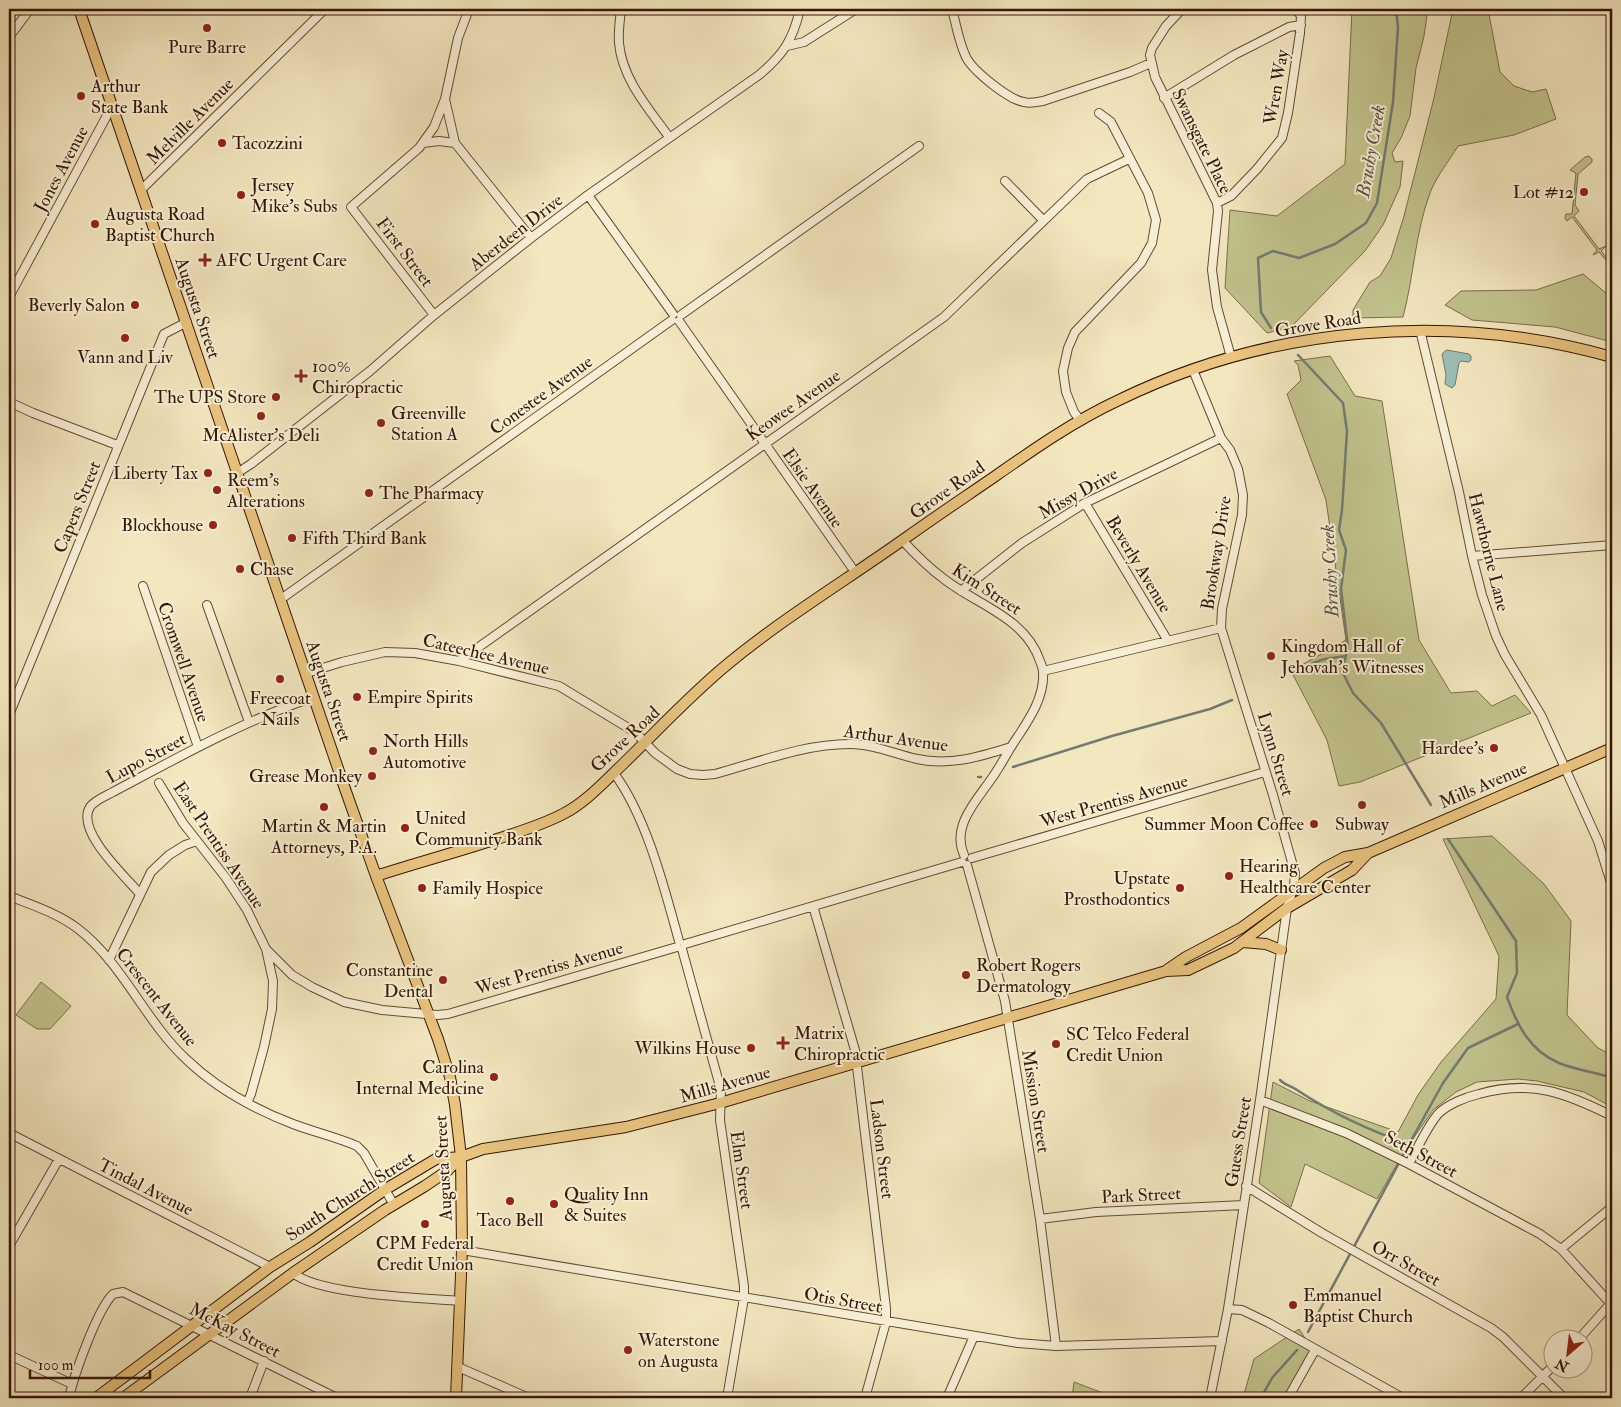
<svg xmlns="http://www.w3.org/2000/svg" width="1621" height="1407" viewBox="0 0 1621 1407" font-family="'IM FELL Double Pica',serif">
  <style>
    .green { fill: #c2c38d; stroke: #7c6c4a }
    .water { fill: #9cbfb7; stroke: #737b70 }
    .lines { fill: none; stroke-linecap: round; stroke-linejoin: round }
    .stream { stroke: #737b70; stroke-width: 2.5 }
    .minor-casing { stroke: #654a34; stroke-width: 10 }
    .major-casing { stroke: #361606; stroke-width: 12 }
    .minor { stroke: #f7efd5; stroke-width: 8 }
    .major { stroke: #eac480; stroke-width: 10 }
    .poi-dot { fill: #8f2418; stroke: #f7efd5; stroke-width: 2 }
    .labels { text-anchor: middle; stroke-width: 4; stroke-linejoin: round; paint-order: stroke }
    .poi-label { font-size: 18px; fill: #361606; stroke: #f7efd5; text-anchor: start }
    .street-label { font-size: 18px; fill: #361606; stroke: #f7efd5 }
    .water-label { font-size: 19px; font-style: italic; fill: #5a5144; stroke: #f7efd5 }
  </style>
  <rect width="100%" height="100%" fill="#f3e7bf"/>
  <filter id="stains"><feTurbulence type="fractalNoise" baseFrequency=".004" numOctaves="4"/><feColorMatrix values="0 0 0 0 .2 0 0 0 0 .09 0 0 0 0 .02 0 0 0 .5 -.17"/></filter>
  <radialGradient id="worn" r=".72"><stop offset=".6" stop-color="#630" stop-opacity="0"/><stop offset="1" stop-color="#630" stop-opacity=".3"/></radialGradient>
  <path class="green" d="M1352,9h76l-4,27 -8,32 -6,48 -9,22 -9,15 3,9 8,-1 -3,26 -17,38 -18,26 -74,76 -24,6 -42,-45 5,-78 47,6 68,-52z
    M1453,9h35l12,63 14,14 18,6 14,-3 10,30 -42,16 -56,11c-9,15 -22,31 -28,47 -15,40 -16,83 -27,124l-50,1v-8l17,-28 10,-6 11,-18 13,-42 30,-118z
    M1589,156l3,3v3l-14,12 -3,31 4,6 -5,5 25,33 7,-3 -5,5 11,13v3l-13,-15 -6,3 4,-5 -25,-33 -5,4 -2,-3 1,-4h6l4,-41 -6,-3 15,-13z
    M1583,274l29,24v44l-57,-15 -83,-7 -27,-15 16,-14 75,-1z
    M1330,356l25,40 27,5 37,239 32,53 26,-2 15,15 23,-11 16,18 -171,69 -21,4 -12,-46 -36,-69 55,-31 -20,-140 -39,-106 14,-14 -3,-15 -4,-4z
    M1492,836l52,48 27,37 -4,94 31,33 14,7v52l-28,-15 -47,-11 -19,-2 -41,3 -21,10 -23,18 -29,42 -27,47 -72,-35 -14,43 -32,-24 14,-101 37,19 88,31 20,-37 23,-33 55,-63 3,-43 -56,-117z
    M41,982l30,24 -21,23h-13l-21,-14z
    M1299,1329l13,20 -22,49h-47l11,-39z
    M1074,1382l42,16h-44z"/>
  <path class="water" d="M1447,350l22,4 2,2v4l-2,2 -8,-1 -2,2 -4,22 -3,3 -7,-4 1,-9 -4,-21 3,-3z"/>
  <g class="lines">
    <path class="stream" d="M1271,328l-10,-16 -3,-54 15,-7 26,7 36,-14 31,-21 11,-20 16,-101 5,-75 -2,-18
      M1298,355l45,48 4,28 -5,79 -3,20 7,20 -5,39 7,59 -6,23 11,22 28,30 50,82
      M1296,674l17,-11 12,-4 21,-3
      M1013,767l99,-31 98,-27 22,-9
      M978,777h3
      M1448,839l68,102 1,32 -10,24c10,28 23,54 52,66 17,7 36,9 53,15
      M1280,1080c5,5 11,6 17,10 35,23 73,41 112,54
      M1403,1155l40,-72 25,-35 50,-24
      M1308,1332l91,-169
      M1261,1398l11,-20 25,-28"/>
    <g class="minor-casing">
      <path id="minor" d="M621,9c-1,11 -3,23 -2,34 3,36 30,66 50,94
        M952,9c4,15 7,34 14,48 7,14 43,43 58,45 7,2 13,0 19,-1l87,-29 21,-9
        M1038,9h12
        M1182,9l-16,17 -14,22 -2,7 5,22 62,126 1,8 -6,59 5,37 14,50
        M9,37l21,-28
        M787,46l17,-4 52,-33
        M1164,98l70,-43 55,-28 12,-2
        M445,99l10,44
        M423,143l16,-2 16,2 76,95
        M1005,181l38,39
        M141,190l184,-181
        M588,195l85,119
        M1217,203l14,-7 26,-27 25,-31 6,-25 12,-80 1,-17 -5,-7
        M9,297l102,-189
        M434,315l-83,-108 68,-59 15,-21 11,-28 13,-61 11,-29
        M681,315l238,-169
        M679,321l176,251
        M1420,330l39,162 13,64 10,39 14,41 9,19 36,60 57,126 14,45
        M1193,370l28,68 9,12 8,19 5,26 -1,20 -20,94 -1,19 52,167 22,78 -1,13 -7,22 -27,192 -32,209 -18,89
        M9,402l24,11 84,32
        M1080,420l-6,-8 -8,-20 -3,-21 5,-23 7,-16 66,-69 11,-20 4,-23 -8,-27 -37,-71 -12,-9
        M237,473l14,-9 119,-93 64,-56 97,-77 57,-43 171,-120c24,-20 34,-35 41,-66
        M1085,503l83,138
        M1472,556l140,-11
        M143,586l55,161
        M961,591l61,-48 63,-40 136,-65
        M281,599l391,-279
        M207,605l42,117
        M459,661l485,-344 143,-138 42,-20
        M1043,671l178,-43
        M307,673l35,-11 43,-10 30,1 44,8 100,25 76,46 20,21 22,16 13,5 13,1 12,-1c44,-12 89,-30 135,-30 23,0 45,10 67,15 33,7 62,-2 94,-12 14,-22 34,-47 32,-75 0,-4 -2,-8 -3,-11 -15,-44 -63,-56 -96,-82 -15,-11 -29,-25 -42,-39
        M9,715l155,-381 23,-12
        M614,773c33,45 50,114 65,168
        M159,783l24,40 43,55 21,32 19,39 26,26 20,12 32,15 38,8 55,5 11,-1 229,-67
        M964,855c-13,-29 13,-55 28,-77 7,-10 13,-21 19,-31
        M972,858l293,-86
        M967,865l38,136 35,218 16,127
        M140,894c-14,-17 -65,-63 -50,-87 5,-7 16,-11 23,-15 66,-35 130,-71 201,-95
        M9,896c23,9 48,17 68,32 45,34 68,93 109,131 30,29 68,50 107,65 21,8 43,13 64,22l7,7 30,52
        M813,906l42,144 31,258v14l-21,76
        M685,944l277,-82
        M682,949l39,141 -1,30 24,166v12l-17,100
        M109,960l42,-88 18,-17 16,-10 12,-4
        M1260,1100l86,33 63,31 131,70 21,15 50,55
        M247,1103l4,-9 13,-47 8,-38 1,-28 -7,-32
        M9,1133l261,134
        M1409,1164c8,-15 18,-37 29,-50 10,-10 28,-17 41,-20 52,-15 87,-1 133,22
        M1246,1186l76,47 169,95 12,9 61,61
        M1040,1219l56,-7 148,-7
        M9,1246l50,-87
        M1561,1249l51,-42
        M462,1250l556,93 38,3 166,-5
        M293,1273c26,22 131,25 167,28
        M1228,1309l14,1 27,13 134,75
        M1578,1340l34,-38
        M9,1355l63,29
        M458,1367l71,31
        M69,1398c5,-23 28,-88 44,-104l10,-2 214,106
        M250,1398l14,-37
        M947,1398l27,-62
        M1288,1398l27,-48
        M1521,1398l33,-33"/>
    </g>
    <g class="major-casing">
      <path id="major" d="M79,9l265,777 32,90 62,163 12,38 5,28 6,52 1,93 -6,148
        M376,876c40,-13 81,-24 121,-37 22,-7 45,-14 66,-25 22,-11 41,-32 59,-49 34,-33 70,-72 107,-102 56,-46 119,-84 178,-126 28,-20 58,-40 87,-60 40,-28 80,-56 125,-77 152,-74 331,-89 493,-43
        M1242,942l24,2 15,6
        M1167,970l19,-13 55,-29 83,-60 21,-11 23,-4 244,-105
        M96,1398l174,-131 40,-25 76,-53 50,-30 25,-2
        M123,1398l170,-125 92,-63 40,-24 22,-15 14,-14 22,-8 143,-22 94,-24 446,-132 22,-1 46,-22 53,-40 65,-38 16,-17"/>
    </g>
    <use href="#minor" class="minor"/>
    <use href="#major" class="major"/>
  </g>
  <g class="poi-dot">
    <circle cx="207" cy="28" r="5"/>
    <circle cx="81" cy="96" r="5"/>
    <circle cx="222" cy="143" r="5"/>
    <circle cx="1584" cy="192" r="5"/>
    <circle cx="241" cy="195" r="5"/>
    <circle cx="95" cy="224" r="5"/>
    <path d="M202.5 252.5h5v5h5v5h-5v5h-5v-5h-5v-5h5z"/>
    <circle cx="135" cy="305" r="5"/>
    <circle cx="125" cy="338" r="5"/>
    <path d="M298.5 368.5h5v5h5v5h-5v5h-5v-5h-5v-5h5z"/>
    <circle cx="276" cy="397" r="5"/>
    <circle cx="261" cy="416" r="5"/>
    <circle cx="381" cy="423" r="5"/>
    <circle cx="208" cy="473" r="5"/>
    <circle cx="217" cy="490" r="5"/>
    <circle cx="369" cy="493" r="5"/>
    <circle cx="213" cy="525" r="5"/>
    <circle cx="292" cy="538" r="5"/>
    <circle cx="240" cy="569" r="5"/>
    <circle cx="1271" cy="656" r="5"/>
    <circle cx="280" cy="679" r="5"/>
    <circle cx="357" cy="697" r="5"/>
    <circle cx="1494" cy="748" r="5"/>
    <circle cx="373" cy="751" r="5"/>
    <circle cx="372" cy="776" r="5"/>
    <circle cx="1362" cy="805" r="5"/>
    <circle cx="324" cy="807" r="5"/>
    <circle cx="1314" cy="824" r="5"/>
    <circle cx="405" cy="828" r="5"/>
    <circle cx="1229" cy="876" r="5"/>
    <circle cx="422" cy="888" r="5"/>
    <circle cx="1180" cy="888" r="5"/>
    <circle cx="966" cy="975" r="5"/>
    <circle cx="443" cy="980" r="5"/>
    <path d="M780.5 1035.5h5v5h5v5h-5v5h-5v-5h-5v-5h5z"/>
    <circle cx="1056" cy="1044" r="5"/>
    <circle cx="751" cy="1048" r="5"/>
    <circle cx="494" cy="1077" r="5"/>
    <circle cx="510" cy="1201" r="5"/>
    <circle cx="554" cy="1204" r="5"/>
    <circle cx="425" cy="1224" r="5"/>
    <circle cx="1293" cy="1305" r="5"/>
    <circle cx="628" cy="1350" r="5"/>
  </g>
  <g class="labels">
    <g class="poi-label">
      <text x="207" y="53" text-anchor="middle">Pure Barre</text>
      <text x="91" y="92">Arthur<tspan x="91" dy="21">State Bank</tspan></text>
      <text x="232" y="149">Tacozzini</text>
      <text x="251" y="191">Jersey<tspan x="251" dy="21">Mike's Subs</tspan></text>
      <text x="1574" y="198" text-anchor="end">Lot #12</text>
      <text x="105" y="220">Augusta Road<tspan x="105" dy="21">Baptist Church</tspan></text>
      <text x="216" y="266">AFC Urgent Care</text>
      <text x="125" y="311" text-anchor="end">Beverly Salon</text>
      <text x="125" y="363" text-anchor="middle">Vann and Liv</text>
      <text x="312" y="372">100%<tspan x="312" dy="21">Chiropractic</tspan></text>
      <text x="266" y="403" text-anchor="end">The UPS Store</text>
      <text x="391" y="419">Greenville<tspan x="391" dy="21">Station A</tspan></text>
      <text x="261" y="441" text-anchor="middle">McAlister's Deli</text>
      <text x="198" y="479" text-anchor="end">Liberty Tax</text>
      <text x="227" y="486">Reem's<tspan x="227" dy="21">Alterations</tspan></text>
      <text x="379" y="499">The Pharmacy</text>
      <text x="203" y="531" text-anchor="end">Blockhouse</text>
      <text x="302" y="544">Fifth Third Bank</text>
      <text x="250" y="575">Chase</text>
      <text x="1281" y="652">Kingdom Hall of<tspan x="1281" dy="21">Jehovah’s Witnesses</tspan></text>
      <text x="367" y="703">Empire Spirits</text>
      <text x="280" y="704" text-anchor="middle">Freecoat<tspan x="280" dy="21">Nails</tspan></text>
      <text x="383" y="747">North Hills<tspan x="383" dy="21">Automotive</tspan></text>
      <text x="1484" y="754" text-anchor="end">Hardee's</text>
      <text x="362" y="782" text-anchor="end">Grease Monkey</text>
      <text x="415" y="824">United<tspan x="415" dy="21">Community Bank</tspan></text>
      <text x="1304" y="830" text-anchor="end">Summer Moon Coffee</text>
      <text x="1362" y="830" text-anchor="middle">Subway</text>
      <text x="324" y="832" text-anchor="middle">Martin &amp; Martin<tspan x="324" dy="21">Attorneys, P.A.</tspan></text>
      <text x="1239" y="872">Hearing<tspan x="1239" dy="21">Healthcare Center</tspan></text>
      <text x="1170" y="884" text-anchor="end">Upstate<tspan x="1170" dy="21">Prosthodontics</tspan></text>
      <text x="432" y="894">Family Hospice</text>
      <text x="976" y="971">Robert Rogers<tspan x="976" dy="21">Dermatology</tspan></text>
      <text x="433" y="976" text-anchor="end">Constantine<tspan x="433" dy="21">Dental</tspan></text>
      <text x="794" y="1039">Matrix<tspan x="794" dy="21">Chiropractic</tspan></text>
      <text x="1066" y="1040">SC Telco Federal<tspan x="1066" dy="21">Credit Union</tspan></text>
      <text x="741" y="1054" text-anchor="end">Wilkins House</text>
      <text x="484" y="1073" text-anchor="end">Carolina<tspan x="484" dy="21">Internal Medicine</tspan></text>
      <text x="564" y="1200">Quality Inn<tspan x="564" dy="21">&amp; Suites</tspan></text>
      <text x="510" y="1226" text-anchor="middle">Taco Bell</text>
      <text x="425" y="1249" text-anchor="middle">CPM Federal<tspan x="425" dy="21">Credit Union</tspan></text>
      <text x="1303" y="1301">Emmanuel<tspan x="1303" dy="21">Baptist Church</tspan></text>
      <text x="638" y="1346">Waterstone<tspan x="638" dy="21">on Augusta</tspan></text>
    </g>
    <g class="street-label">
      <text transform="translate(1276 87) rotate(-80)" y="6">Wren Way</text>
      <text transform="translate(190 121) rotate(-45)" y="6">Melville Avenue</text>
      <text transform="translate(1202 141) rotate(64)" y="6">Swansgate Place</text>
      <text transform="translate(61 169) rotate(-62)" y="6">Jones Avenue</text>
      <text transform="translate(516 232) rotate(-38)" y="6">Aberdeen Drive</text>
      <text transform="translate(405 252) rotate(53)" y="6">First Street</text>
      <text transform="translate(198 308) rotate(71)" y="6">Augusta Street</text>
      <text transform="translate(1318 324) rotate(-9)" y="6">Grove Road</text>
      <text transform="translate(541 395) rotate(-36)" y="6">Conestee Avenue</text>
      <text transform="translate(793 405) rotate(-35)" y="6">Keowee Avenue</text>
      <text transform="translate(813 488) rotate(55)" y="6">Elsie Avenue</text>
      <text transform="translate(947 490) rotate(-35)" y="6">Grove Road</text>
      <text transform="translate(1078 493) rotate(-29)" y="6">Missy Drive</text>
      <text transform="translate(77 507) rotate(-68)" y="6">Capers Street</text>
      <text transform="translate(1489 552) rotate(76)" y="6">Hawthorne Lane</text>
      <text transform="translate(1216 553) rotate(-81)" y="6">Brookway Drive</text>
      <text transform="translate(1139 564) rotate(59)" y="6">Beverly Avenue</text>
      <text transform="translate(987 589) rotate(33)" y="6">Kim Street</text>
      <text transform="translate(486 654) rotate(13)" y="6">Cateechee Avenue</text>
      <text transform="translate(184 662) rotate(71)" y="6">Cromwell Avenue</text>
      <text transform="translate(329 691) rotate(71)" y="6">Augusta Street</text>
      <text transform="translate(896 738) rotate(8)" y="6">Arthur Avenue</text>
      <text transform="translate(625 739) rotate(-43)" y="6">Grove Road</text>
      <text transform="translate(1276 754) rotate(73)" y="6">Lynn Street</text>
      <text transform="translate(146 758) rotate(-28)" y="6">Lupo Street</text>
      <text transform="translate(1483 785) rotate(-23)" y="6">Mills Avenue</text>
      <text transform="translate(1114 801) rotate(-16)" y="6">West Prentiss Avenue</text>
      <text transform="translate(219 845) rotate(56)" y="6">East Prentiss Avenue</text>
      <text transform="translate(549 968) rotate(-16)" y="6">West Prentiss Avenue</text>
      <text transform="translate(157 997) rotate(52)" y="6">Crescent Avenue</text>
      <text transform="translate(725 1084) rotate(-16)" y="6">Mills Avenue</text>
      <text transform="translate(1036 1101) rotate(81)" y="6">Mission Street</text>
      <text transform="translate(1238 1142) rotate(-81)" y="6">Guess Street</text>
      <text transform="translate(882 1149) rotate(83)" y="6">Ladson Street</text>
      <text transform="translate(1421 1154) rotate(28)" y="6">Seth Street</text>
      <text transform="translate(443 1168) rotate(-93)" y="6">Augusta Street</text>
      <text transform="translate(742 1170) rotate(82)" y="6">Elm Street</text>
      <text transform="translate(146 1187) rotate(27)" y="6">Tindal Avenue</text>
      <text transform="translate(1141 1195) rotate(-3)" y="6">Park Street</text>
      <text transform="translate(350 1196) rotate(-33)" y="6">South Church Street</text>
      <text transform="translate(1406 1263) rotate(29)" y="6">Orr Street</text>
      <text transform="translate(843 1300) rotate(10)" y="6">Otis Street</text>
      <text transform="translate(235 1330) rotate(27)" y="6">McKay Street</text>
    </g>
    <g class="water-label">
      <text transform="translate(1370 151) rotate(-80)" y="7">Brushy Creek</text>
      <text transform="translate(1329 571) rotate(-93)" y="7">Brushy Creek</text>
    </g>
  </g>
  <rect width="1621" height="1407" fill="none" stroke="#f3e7bf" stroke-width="30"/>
  <rect x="10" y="10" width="1601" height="1387" fill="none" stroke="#361606" stroke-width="2.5"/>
  <rect x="15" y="15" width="1591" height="1377" fill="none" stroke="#361606"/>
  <g transform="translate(1568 1354) rotate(208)"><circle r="24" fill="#f7efd5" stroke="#aa9882"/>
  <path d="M0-4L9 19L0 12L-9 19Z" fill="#8f2418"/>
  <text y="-8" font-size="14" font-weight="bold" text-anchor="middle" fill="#361606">N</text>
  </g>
  <path d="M30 1370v8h120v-8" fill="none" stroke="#361606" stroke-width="2.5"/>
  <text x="38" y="1370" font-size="15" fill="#361606" stroke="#f7efd5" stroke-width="4" paint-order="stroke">100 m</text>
  <rect width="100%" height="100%" filter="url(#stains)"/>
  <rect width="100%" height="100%" fill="url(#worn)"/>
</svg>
